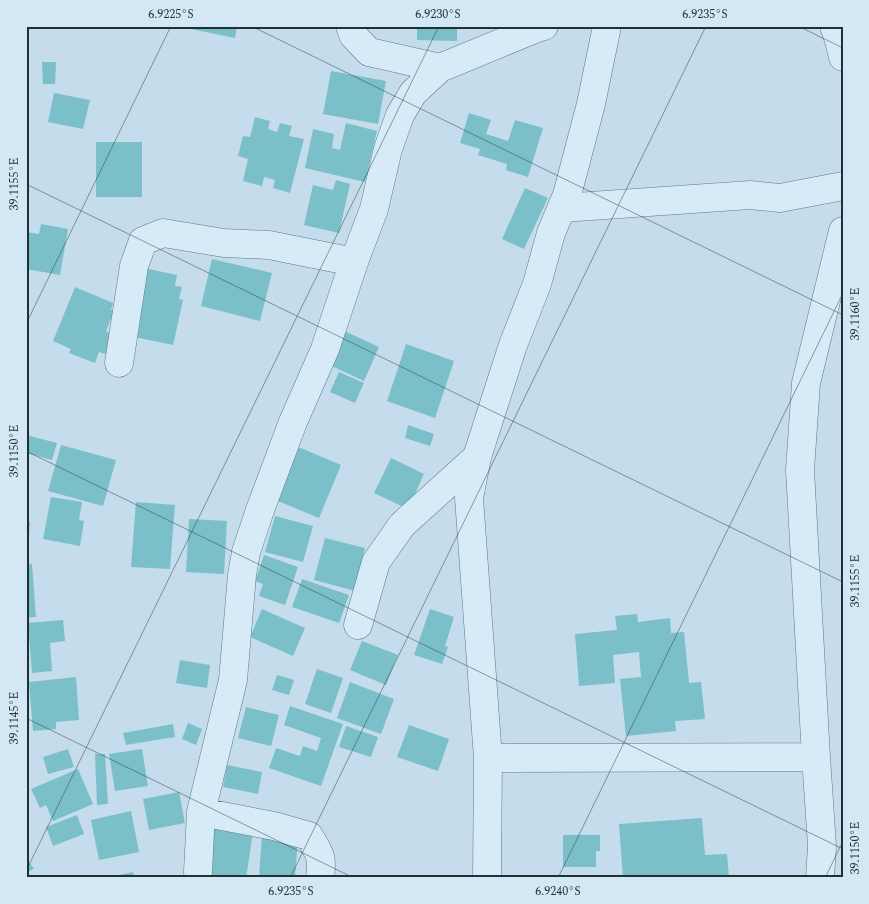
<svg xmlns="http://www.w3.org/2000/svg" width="869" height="904" viewBox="0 0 869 904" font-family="Spectral,serif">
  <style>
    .building { fill: #7bc0c8 }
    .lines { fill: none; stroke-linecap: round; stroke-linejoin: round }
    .minor-casing { stroke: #5b7c86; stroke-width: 29 }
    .minor { stroke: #d7eaf7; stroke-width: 28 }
    .ticks { fill: none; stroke: #1e3236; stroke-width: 1; stroke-opacity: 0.45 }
    .neatline { fill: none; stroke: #1e3236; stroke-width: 2 }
    .ticks-label { font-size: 12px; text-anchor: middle; fill: #1e3236 }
  </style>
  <rect width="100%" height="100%" fill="#c4dcec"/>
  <path class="building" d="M186,26h51l-2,12 -49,-10z
    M417,26h40v15l-40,-1z
    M42,62h14l-1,22h-12z
    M331,71l55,10 -8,43 -55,-10z
    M54,93l36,7 -7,29 -35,-7z
    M469,113l22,7 -5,14 22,7 7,-21 28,8 -15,49 -22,-7 1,-6 -29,-9 2,-6 -20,-6z
    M255,117l15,4 -2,8 9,3 3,-9 12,3 -3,10 15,3 -14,54 -17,-5 2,-8 -11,-3 -2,9 -19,-5 5,-22 -10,-3 5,-20 7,1z
    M346,123l31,8 -12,51 -60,-14 8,-39 21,5 -2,14 8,2z
    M96,142h46v55h-46z
    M336,180l14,4 -11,49 -35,-8 9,-40 20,5z
    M525,188l23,10 -24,51 -22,-10z
    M41,224l27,5 -8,46 -34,-6v-37l13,2z
    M212,259l60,14 -12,48 -59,-15z
    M139,267l38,8 -2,11 7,1 -3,12 4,1 -10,45 -48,-10z
    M75,287l38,16 -2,7 3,1 -8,20 8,4 -8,19 -7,-2 -4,11 -26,-10 2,-4 -18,-8z
    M338,328l41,19 -15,34 -41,-19z
    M406,344l48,17 -19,57 -48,-17z
    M339,372l25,11 -9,20 -25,-11z
    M408,425l26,9 -4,12 -25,-8z
    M26,435l31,8 -5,17 -26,-7z
    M61,445l55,15 -13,46 -55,-15z
    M296,446l45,19 -22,53 -46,-19z
    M391,458l33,16 -16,35 -34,-16z
    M51,497l31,5 -3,18 5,1 -4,25 -37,-7z
    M136,502l39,3 -5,64 -39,-2z
    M275,516l38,10 -10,36 -38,-10z
    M189,519l38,2 -3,53 -38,-2z
    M26,522h4l-2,26h-2z
    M325,538l40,10 -10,43 -41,-11z
    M264,555l34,12 -13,38 -26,-9 4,-12 -8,-3z
    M32,564l4,53 -10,1v-53z
    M302,579l47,16 -10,28 -47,-16z
    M262,609l43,19 -12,28 -43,-19z
    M430,609l24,8 -9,29 3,1 -6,17 -28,-9z
    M637,614l1,8 32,-4 1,15 13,-1 5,51 12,-1 4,37 -30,2 1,10 -50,5 -6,-57 21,-2 -2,-25 -26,3 2,28 -36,3 -4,-52 42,-4 -2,-14z
    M63,620l2,21 -15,2 2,28 -20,2 -4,-50z
    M362,641l36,14 -12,30 -36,-15z
    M180,660l30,5 -3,23 -31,-5z
    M317,669l26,9 -12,35 -26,-9z
    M277,675l17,5 -5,15 -17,-5z
    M76,677l3,43 -23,2v7l-23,2 -4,-49z
    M350,682l44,17 -13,35 -44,-16z
    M290,706l53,18 -22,62 -52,-18 7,-20 24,8 3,-10 14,5 4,-13 -37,-13z
    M246,707l33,8 -8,31 -33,-8z
    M188,723l14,6 -6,16 -14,-6z
    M173,724l2,13 -49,8 -3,-12z
    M409,725l40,14 -11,32 -41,-14z
    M346,726l32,11 -7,20 -32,-10z
    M68,749l6,18 -26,7 -5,-17z
    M142,749l6,37 -33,5 -6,-37z
    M95,754h10l3,50 -11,1z
    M227,765l35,7 -4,22 -35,-7z
    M78,769l15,35 -40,17 -7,-16 -6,3 -9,-19z
    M179,792l6,31 -36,7 -6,-31z
    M131,811l8,41 -40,8 -8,-40z
    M77,815l7,19 -31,12 -7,-19z
    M702,818l3,37 22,-1 2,24h-106l-4,-54z
    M211,825l42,7 -7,46h-25l-12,-2z
    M262,835l36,2 -3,41h-36z
    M563,835h37v16h-4v16h-33z
    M26,859l8,9 -8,6z
    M133,872l1,6h-24v-1z"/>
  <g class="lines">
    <g class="minor-casing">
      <path id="minor" d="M350,26l3,9 16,17 71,16
        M834,26l5,14 4,17
        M562,208l188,-13 30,3 63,-12
        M119,363l15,-97 9,-25 20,-8 61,10 45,2 85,17
        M358,625l18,-63 26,-37 75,-68
        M488,758l328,-1
        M201,812l73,14 35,10c11,18 14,21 11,42
        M198,872l3,-60 32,-132 9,-105 4,-23 14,-42 33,-88 32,-73 29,-87 20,-53 14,-60 12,-34 13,-22 27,-25 97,-40 7,-2
        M487,878l1,-120 -19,-260 8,-41 36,-112 24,-61 14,-51 16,-38 24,-91 16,-78
        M820,878l2,-32 -6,-89 -16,-287 6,-87 37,-152"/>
    </g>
    <use href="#minor" class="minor"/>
  </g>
  <path class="ticks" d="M251,26l592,289M798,26l45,22M26,184l817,398M26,324l145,-298M26,451l817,398M26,718l328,160M26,871l413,-845M290,878l416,-852M558,878l285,-585M825,878l18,-37"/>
  <rect width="869" height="904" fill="none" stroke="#d3e7f4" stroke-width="55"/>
  <rect x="28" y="28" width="814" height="848" class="neatline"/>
  <g class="ticks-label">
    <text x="171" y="18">6.9225°S</text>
    <text x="438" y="18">6.9230°S</text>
    <text x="705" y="18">6.9235°S</text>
    <text transform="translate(14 184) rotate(-90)" y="4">39.1155°E</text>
    <text transform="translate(855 314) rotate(-90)" y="4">39.1160°E</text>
    <text transform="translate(14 451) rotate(-90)" y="4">39.1150°E</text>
    <text transform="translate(855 581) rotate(-90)" y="4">39.1155°E</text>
    <text transform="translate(14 718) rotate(-90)" y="4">39.1145°E</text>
    <text transform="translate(855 848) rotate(-90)" y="4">39.1150°E</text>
    <text x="291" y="895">6.9235°S</text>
    <text x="558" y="895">6.9240°S</text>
  </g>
</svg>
